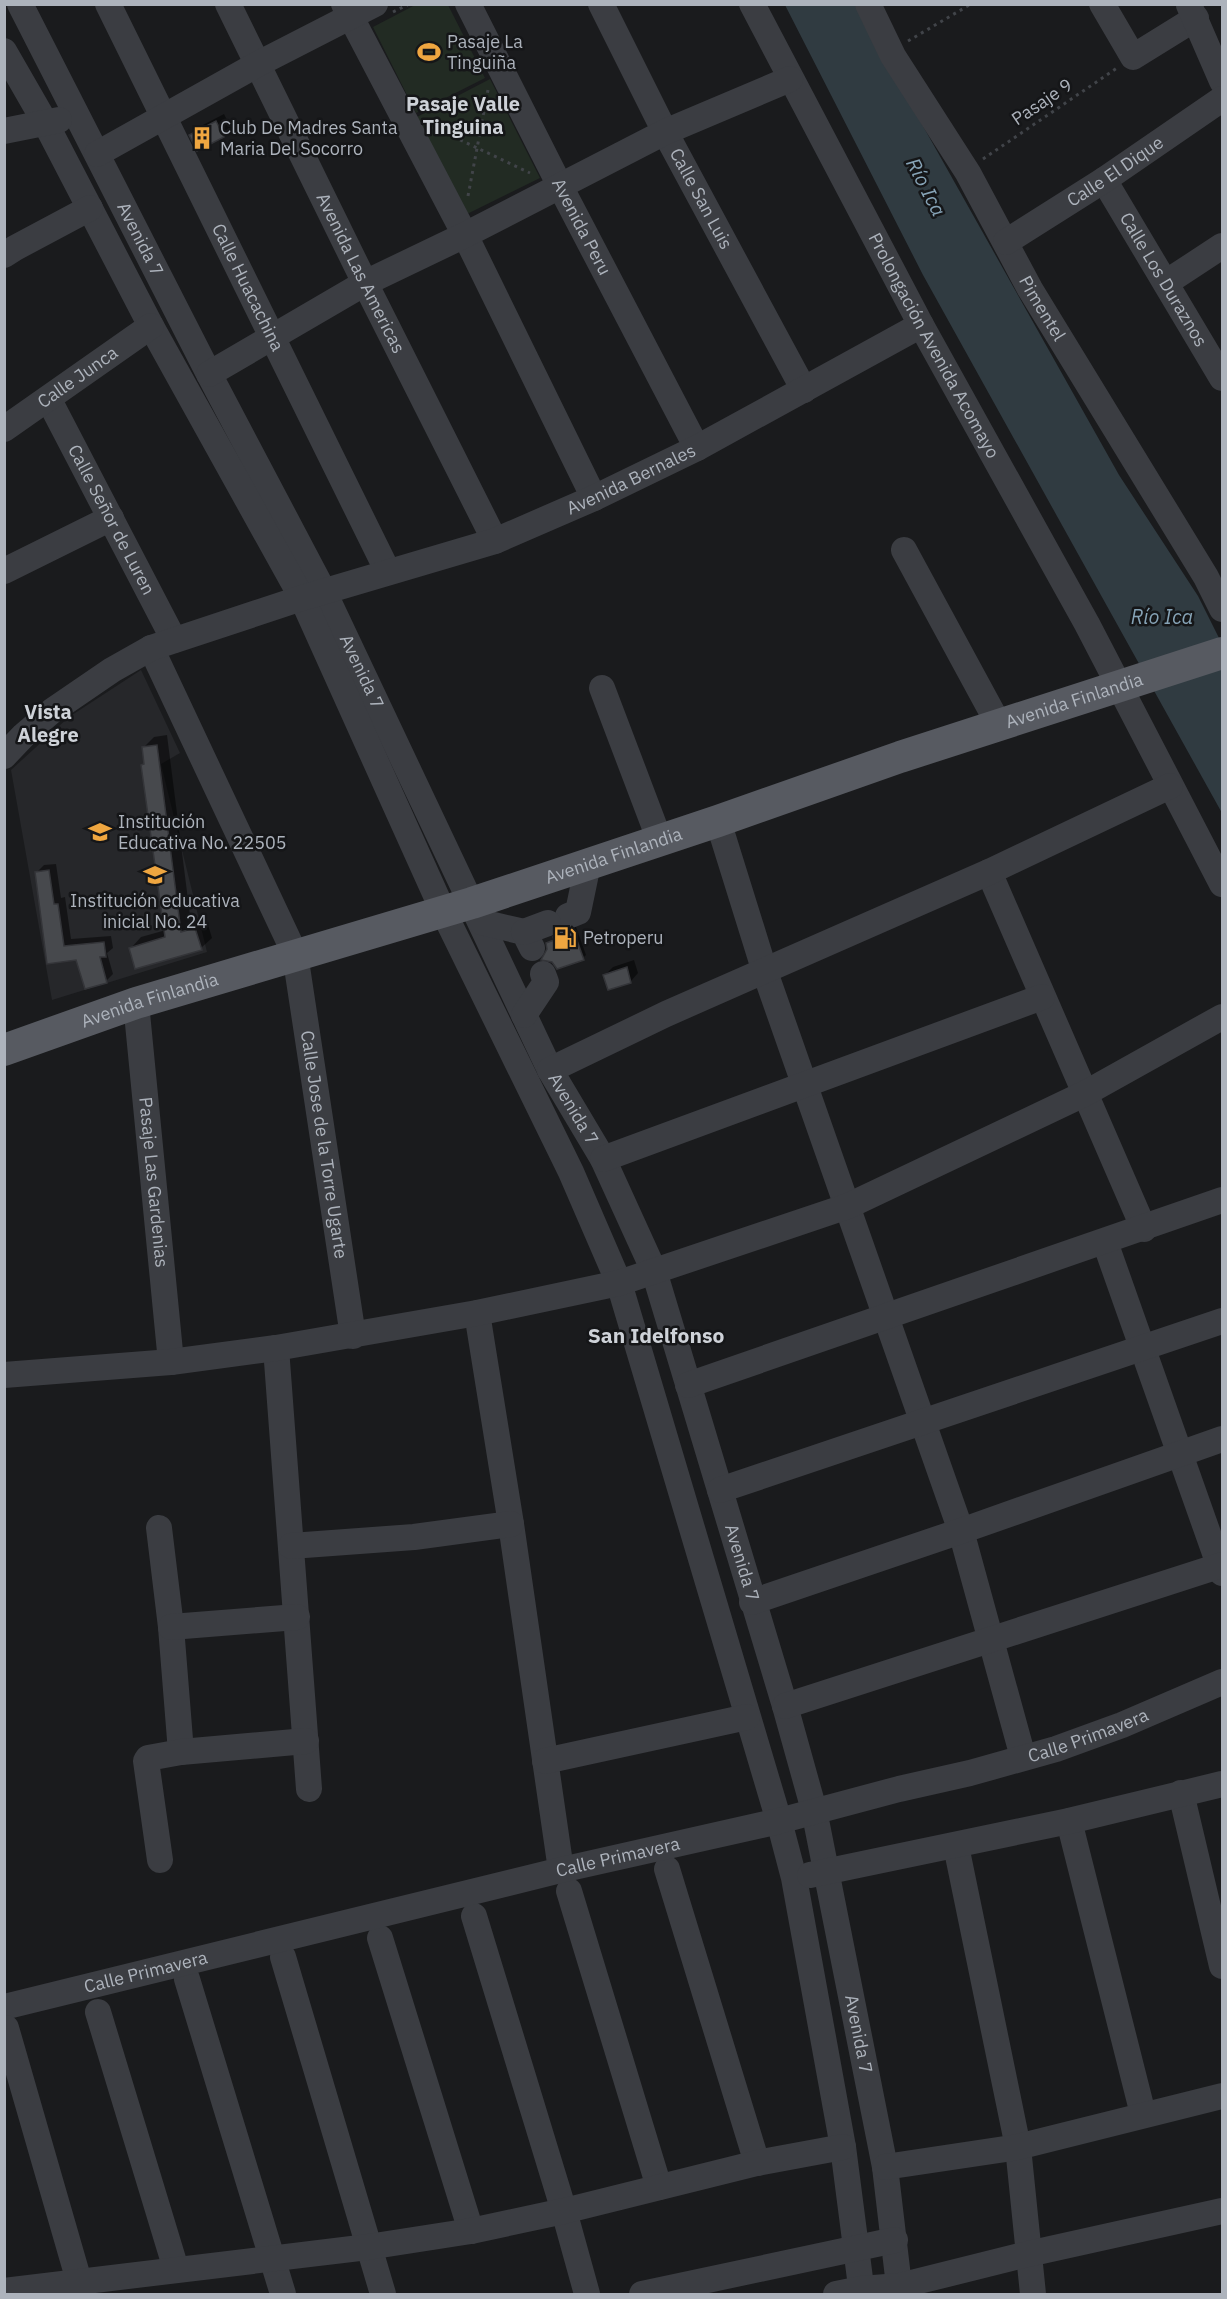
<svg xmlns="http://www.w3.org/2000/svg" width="1227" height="2299" viewBox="0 0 1227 2299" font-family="'IBM Plex Sans',sans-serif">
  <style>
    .built { fill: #26272a }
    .green { fill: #222b23 }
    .water { fill: #303b41 }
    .shadow { fill: #0007 }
    .building { fill: #47494d; stroke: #343539; stroke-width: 1.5 }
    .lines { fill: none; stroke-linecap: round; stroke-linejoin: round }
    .path { stroke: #414449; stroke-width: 3; stroke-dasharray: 3 4.5; stroke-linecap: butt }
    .minor { stroke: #3b3d42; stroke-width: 26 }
    .major { stroke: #575a61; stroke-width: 32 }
    .labels { text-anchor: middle; stroke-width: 5; stroke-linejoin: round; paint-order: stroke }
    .poi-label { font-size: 18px; fill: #adb3bc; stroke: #151618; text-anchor: start }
    .street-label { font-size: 18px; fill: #adb3bc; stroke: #151618 }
    .neighbourhood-label { font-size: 20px; font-weight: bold; fill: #ced2d8; stroke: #151618 }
    .water-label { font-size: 20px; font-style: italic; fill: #86a3b6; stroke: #151618 }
    .quarter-label { font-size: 21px; font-weight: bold; fill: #ced2d8; stroke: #151618 }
  </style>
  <rect width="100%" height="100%" fill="#1a1b1d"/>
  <path class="built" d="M141,670l39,83 -19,11 46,188 -155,48 -41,-230 58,-53z"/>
  <path class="green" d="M417,4l31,1 37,73 -69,35 -43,-86z
    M490,79l50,99 -75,37 -50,-97z"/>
  <path class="water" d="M785,5h70l264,470 79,121 24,48v169l-299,-538z"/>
  <path class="shadow" d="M224,114l7,14 -8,8 -25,13 -7,-14 8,-8z
    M167,735l24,188 15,-5 6,20 -11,10h-70l10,-11 25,-7 -23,-182 11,-11z
    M56,864l5,34 4,-1 6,42 40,-3 2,12 -6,5 6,21 -7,7 -29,-23 -29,4 -12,-89 8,-8z
    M573,927h3l10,28 -2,2z
    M634,960l4,13 -7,8 -26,-6 8,-8z"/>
  <path class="building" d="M216,121l8,16 -27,14 -8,-16z
    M157,745l24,187 14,-4 7,22 -67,19 -6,-21 36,-11 -24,-172 3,-1 -2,-17z
    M49,870l5,34h4l6,42 40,-4 2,15h-6l7,26 -22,6 -9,-29 -29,4 -12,-92z
    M561,929l12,1 11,30 -27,9 -5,-7 -11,-2 6,-11 -1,-6 8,-3 -1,-3z
    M627,967l4,16 -23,7 -5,-15z"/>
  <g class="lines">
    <path class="path" d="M393,12l16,-8
      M908,41l63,-37
      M433,127l97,46
      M983,159l134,-91
      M468,196l20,-106"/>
    <g class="minor">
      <path id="s1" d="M20,4l189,370 115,218 226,478 53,89 51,112 131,435 29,104 71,357 15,127"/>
      <path id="s2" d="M108,4l280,568"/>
      <path id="s3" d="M228,4l137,279 130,258"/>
      <path d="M344,4l121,231 129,263"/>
      <path id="s4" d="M468,4l91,180 138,264"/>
      <path id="s5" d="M601,4l64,128 139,258"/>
      <path id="s6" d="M752,4l169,321 166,299 135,260"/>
      <path id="s7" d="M868,4l25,52 75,117 62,116 176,288 16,32"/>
      <path d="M1102,4l31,53 63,-39"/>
      <path d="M1189,5l33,76"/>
      <path d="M4,51l42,73 105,202 151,272 141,313 128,261 48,111 160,538 15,57 49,269 19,147"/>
      <path d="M4,131l55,-11"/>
      <path d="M97,154l159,-89 119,-61"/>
      <path id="s8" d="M1104,180l118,198"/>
      <path id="s9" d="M1006,242l98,-62 118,-81"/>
      <path d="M4,255l11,-7 75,-40"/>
      <path d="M1167,282l55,-36"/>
      <path d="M209,374l156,-91 100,-48 200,-103 125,-53"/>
      <path id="s10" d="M49,400l125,240"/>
      <path id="s11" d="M4,429l147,-103"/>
      <path d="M904,550l95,175"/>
      <path d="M4,571l107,-53"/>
      <path id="s12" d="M151,648l144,306 58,382"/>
      <path d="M602,688l58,153"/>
      <path id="s13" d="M4,756l20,-21 28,-24 60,-41 39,-22 151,-50 193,-57 99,-43 103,-50 224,-123"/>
      <path d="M718,821l47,151 196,559 62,226"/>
      <path d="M989,872l155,357"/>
      <path d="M568,916l10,-4 10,-48"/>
      <path d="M481,922l43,10 8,16"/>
      <path d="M524,932l24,-9"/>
      <path id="s14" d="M136,1003l35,359"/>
      <path d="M524,1015l22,-33 -3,-8"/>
      <path d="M550,1070l116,-56 323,-142 181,-86"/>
      <path d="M603,1159l439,-162"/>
      <path d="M1105,1242l117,331"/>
      <path d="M477,1313l34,211 50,346"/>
      <path d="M276,1348l33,441"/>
      <path d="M4,1375l167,-13 105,-14 201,-35 142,-30 229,-77 236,-112 138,-77"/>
      <path d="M688,1385l534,-185"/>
      <path d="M720,1490l502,-169"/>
      <path d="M159,1528l12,99 10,125"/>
      <path d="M291,1546l123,-9 97,-13"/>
      <path d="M752,1602l209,-71 261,-92"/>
      <path d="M171,1627l126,-10"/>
      <path d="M785,1706l437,-141"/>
      <path d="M545,1761l202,-44"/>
      <path d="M1181,1793l41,173"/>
      <path d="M1069,1821l74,293"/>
      <path d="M956,1846l62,301 15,147"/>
      <path d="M160,1860l-14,-99 2,-3 33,-6 125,-11"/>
      <path d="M667,1869l90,294"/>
      <path d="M810,1875l259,-54 153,-37"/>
      <path d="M569,1891l90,296"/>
      <path d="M474,1916l90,295 23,83"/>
      <path d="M380,1938l91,293"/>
      <path d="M283,1957l100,337"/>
      <path d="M187,1979l96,315"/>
      <path id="s15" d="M4,2007l557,-137 218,-49 120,-32 71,-16 86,-24 66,-24 100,-43"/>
      <path d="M98,2012l78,257"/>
      <path d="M6,2028l73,253"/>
      <path d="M885,2167l133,-20 204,-51"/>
      <path d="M4,2291l364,-44 103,-16 93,-20 193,-48 86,-16"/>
      <path d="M642,2294l253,-54"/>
      <path d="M836,2294l25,-5 38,-3 129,-32 194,-43"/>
    </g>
    <path class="major" id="s16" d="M4,1050l132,-47 336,-100 246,-82 182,-64 322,-104"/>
  </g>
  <defs>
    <g id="stadium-bare" transform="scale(1.8)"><path d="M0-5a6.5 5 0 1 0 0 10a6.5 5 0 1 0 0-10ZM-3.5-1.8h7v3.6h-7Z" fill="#efa640" stroke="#151618" stroke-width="2.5" paint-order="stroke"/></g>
    <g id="building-bare" transform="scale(1.8)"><path d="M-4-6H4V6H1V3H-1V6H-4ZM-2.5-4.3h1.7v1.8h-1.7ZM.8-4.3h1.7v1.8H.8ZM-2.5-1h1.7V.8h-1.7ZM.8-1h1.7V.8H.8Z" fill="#efa640" stroke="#151618" stroke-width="2.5" paint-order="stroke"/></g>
    <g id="school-bare" transform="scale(1.8)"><path d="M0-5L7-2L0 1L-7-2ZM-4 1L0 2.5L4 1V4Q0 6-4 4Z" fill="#efa640" stroke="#151618" stroke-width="2.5" paint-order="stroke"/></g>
    <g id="fuel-bare" transform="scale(1.8)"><path d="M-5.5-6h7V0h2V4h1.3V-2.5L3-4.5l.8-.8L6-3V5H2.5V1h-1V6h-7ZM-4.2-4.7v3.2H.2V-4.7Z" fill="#efa640" stroke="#151618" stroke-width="2.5" paint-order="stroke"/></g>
  </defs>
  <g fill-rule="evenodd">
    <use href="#stadium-bare" x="429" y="52"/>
    <use href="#building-bare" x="202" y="138"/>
    <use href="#school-bare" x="100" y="832"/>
    <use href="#school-bare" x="155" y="875"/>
    <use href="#fuel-bare" x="565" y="938"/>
  </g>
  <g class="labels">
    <g class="poi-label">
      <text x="447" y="48">Pasaje La<tspan x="447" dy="21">Tinguiña</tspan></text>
      <text x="220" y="134">Club De Madres Santa<tspan x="220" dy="21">Maria Del Socorro</tspan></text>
      <text x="118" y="828">Institución<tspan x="118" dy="21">Educativa No. 22505</tspan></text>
      <text x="155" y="907" text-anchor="middle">Institución educativa<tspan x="155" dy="21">inicial No. 24</tspan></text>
      <text x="583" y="944">Petroperu</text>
    </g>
    <g class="street-label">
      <text transform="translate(1042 102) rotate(-34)" y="6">Pasaje 9</text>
      <text dy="6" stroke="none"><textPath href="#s9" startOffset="130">Calle El Dique</textPath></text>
      <text dy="6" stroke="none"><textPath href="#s5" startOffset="219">Calle San Luis</textPath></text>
      <text dy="6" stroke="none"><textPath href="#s4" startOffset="250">Avenida Peru</textPath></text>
      <text dy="6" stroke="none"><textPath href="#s1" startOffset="264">Avenida 7</textPath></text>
      <text dy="6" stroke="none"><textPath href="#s3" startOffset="300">Avenida Las Americas</textPath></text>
      <text dy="6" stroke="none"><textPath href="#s8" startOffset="116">Calle Los Duraznos</textPath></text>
      <text dy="6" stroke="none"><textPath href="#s2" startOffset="316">Calle Huacachina</textPath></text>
      <text dy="6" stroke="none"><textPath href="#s7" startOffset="351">Pimentel</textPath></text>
      <text dy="6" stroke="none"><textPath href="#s6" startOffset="387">Prolongación Avenida Acomayo</textPath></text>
      <text dy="6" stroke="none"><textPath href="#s11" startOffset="90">Calle Junca</textPath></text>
      <text dy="6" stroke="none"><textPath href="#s13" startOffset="693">Avenida Bernales</textPath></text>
      <text dy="6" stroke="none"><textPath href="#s10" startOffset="135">Calle Señor de Luren</textPath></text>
      <text dy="6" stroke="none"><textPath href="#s1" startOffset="750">Avenida 7</textPath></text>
      <text dy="6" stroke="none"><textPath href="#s16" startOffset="1126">Avenida Finlandia</textPath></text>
      <text dy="6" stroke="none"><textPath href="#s16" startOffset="640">Avenida Finlandia</textPath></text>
      <text dy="6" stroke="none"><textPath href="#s16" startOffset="154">Avenida Finlandia</textPath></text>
      <text dy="6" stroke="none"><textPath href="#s1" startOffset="1236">Avenida 7</textPath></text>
      <text dy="6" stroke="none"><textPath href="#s12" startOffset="531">Calle Jose de la Torre Ugarte</textPath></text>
      <text dy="6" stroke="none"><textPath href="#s14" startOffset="180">Pasaje Las Gardenias</textPath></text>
      <text dy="6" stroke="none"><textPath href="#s1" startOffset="1722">Avenida 7</textPath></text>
      <text dy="6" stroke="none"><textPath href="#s15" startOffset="1118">Calle Primavera</textPath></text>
      <text dy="6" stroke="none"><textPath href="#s15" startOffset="632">Calle Primavera</textPath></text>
      <text dy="6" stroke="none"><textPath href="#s15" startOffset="146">Calle Primavera</textPath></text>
      <text dy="6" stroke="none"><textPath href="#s1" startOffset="2208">Avenida 7</textPath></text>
    </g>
    <g class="neighbourhood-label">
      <text x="463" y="111">Pasaje Valle<tspan x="463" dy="23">Tinguina</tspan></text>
      <text x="48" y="719">Vista<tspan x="48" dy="23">Alegre</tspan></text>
    </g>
    <g class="water-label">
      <text transform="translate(926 187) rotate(63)" y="7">Río Ica</text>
      <text x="1162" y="624">Río Ica</text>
    </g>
    <g class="quarter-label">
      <text x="656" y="1343">San Idelfonso</text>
    </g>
  </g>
  <rect width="1227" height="2299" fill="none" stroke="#adb3bc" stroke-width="12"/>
</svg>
